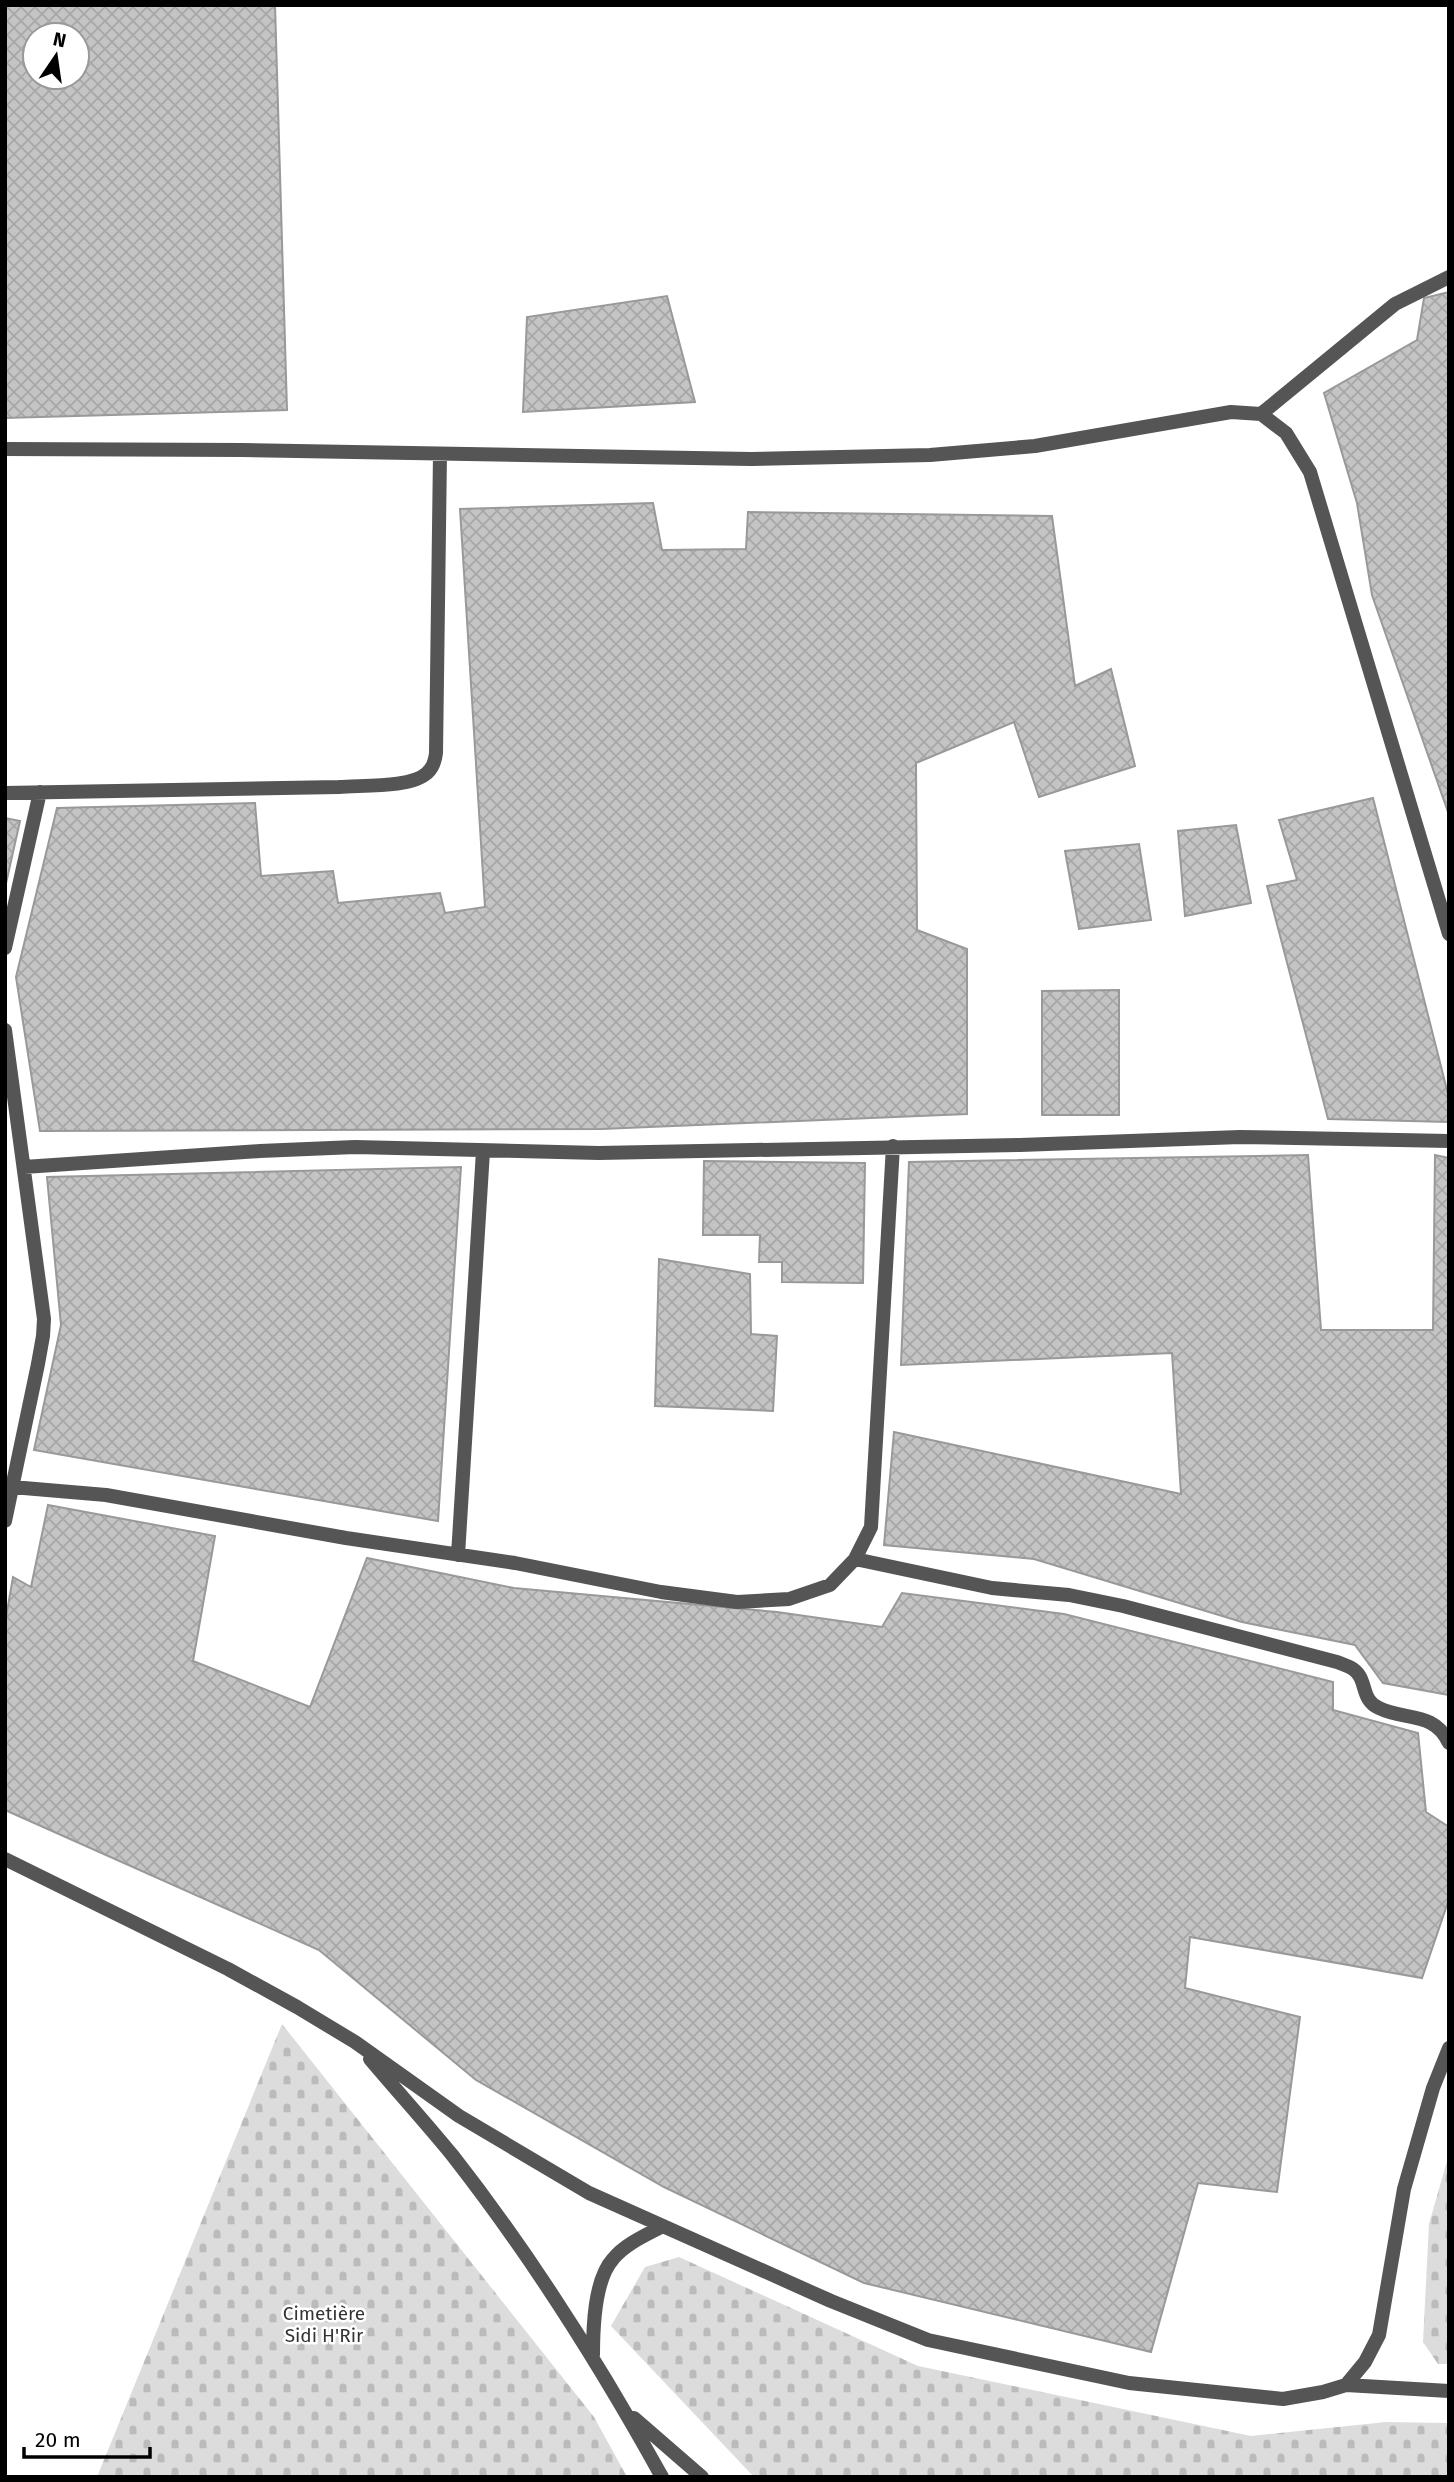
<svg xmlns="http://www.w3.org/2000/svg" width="1454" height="2482" viewBox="0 0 1454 2482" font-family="'Fira Sans',sans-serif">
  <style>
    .cemetery { fill: url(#cemetery-stones) }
    .building { fill: url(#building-cross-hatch); stroke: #999; stroke-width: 2; fill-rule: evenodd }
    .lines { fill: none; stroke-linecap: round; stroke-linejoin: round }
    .minor { stroke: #555; stroke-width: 14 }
    .labels { text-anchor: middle; stroke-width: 5; stroke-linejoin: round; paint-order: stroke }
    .park-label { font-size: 19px; fill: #333; stroke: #fff }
  </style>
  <defs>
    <pattern id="cemetery-stones" width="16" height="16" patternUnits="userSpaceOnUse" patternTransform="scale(1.75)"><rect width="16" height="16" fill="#dcdcdc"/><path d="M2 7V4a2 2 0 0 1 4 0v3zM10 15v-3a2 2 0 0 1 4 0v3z" fill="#bbb"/></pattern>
    <pattern id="building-cross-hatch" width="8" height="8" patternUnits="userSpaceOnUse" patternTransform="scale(1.75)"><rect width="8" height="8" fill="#c4c4c4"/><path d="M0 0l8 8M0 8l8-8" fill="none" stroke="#a7a7a7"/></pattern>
  </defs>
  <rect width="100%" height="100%" fill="#fff"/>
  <path class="cemetery" d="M282,2024l312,393 33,60h-530z
    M1449,2154v210h-11l-15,-22 6,-118z
    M679,2257l239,109 333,70 135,-14 63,1v54h-695l-143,-151 34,-59z"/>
  <path class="building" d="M5,5h270l12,405 -282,8zM35,35h42v42h-42z
    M1449,292v523l-77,-220 -15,-92 -33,-110 93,-53 7,-42z
    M667,296l28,106 -172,10 4,-95z
    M653,503l9,47 84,-1 2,-37 304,4 23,170 36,-17 24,97 -96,31 -25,-75 -98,41 1,167 50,19v165l-366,15 -561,2 -24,-154 41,-169 198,-5 6,73 72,-5 5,32 102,-10 5,20 40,-6 -25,-398z
    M1373,798l76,300v24l-121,-3 -61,-233 30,-6 -18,-60z
    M5,818l15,3 -15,67z
    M1236,825l15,78 -66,13 -7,-85z
    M1139,844l12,76 -72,9 -14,-78z
    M1119,990v125h-77v-124z
    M1308,1155l13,175h112l2,-175 14,3v537l-66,-12 -28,-38 -113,-23 -208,-63 -150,-14 10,-113 287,62 -9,-141 -271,12 8,-203z
    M704,1161l161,2 -2,120 -81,-1v-20h-23l1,-27h-57z
    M461,1167l-23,354 -404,-71 27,-125 -14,-148z
    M659,1259l91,15 1,60 26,2 -4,75 -118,-5z
    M48,1505l167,31 -22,125 117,46 57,-149 147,30 263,24 105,15 20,-34 162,21 269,68v28l85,23 8,79 23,15v72l-27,79 -232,-41 -5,51 115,29 -23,175 -79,-9 -47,169 -287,-69 -200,-96 -188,-107 -157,-130 -314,-140v-187l8,-46 18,10z"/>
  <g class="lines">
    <path class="minor" d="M1261,414l134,-110 54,-27
      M5,449l237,1 509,9 179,-4 105,-9 196,-34 30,2 25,19 24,39 139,462
      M5,793l334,-6c23,-2 72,1 88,-14 6,-5 8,-12 9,-20l4,-299
      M5,948l35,-156
      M5,1030l39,289 -1,17 -5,28 -33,157
      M24,1167l236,-16 95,-4 244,6 421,-8 220,-8 209,4
      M12,1487l94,8 240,43 169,25 146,29 76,10 52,-3 41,-14 25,-26 16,-32 22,-381
      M458,1555l25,-404
      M855,1559l137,29 77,7 54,11 214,56c5,2 11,4 16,7 15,10 7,31 26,39 26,13 55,3 70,35
      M5,1859l223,110 69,38 58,35 104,74 130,77 242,108 97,39 201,43 154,16 40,-7 23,-7 19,-23 14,-27 25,-146 29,-101 16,-40
      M370,2059c27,32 56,64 83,97 79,101 147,209 209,321
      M593,2355c0,-27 1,-75 20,-96 12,-15 33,-24 50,-33
      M1346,2385l103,6
      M634,2418l68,59"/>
  </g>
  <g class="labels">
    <g class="park-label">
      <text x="324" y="2320">Cimetière<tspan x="324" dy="22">Sidi H'Rir</tspan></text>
    </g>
  </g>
  <rect width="1454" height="2482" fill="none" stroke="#000000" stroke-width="14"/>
  <g transform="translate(56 56) rotate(13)"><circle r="33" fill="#ffffff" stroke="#999999" stroke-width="2"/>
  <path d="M0-5L12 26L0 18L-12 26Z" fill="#000000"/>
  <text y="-10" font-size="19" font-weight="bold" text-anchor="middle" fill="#000000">N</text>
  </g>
  <path d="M24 2447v10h126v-10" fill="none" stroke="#000000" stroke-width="3.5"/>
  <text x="35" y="2447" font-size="21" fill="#000000" stroke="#ffffff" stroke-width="5" paint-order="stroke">20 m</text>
</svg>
